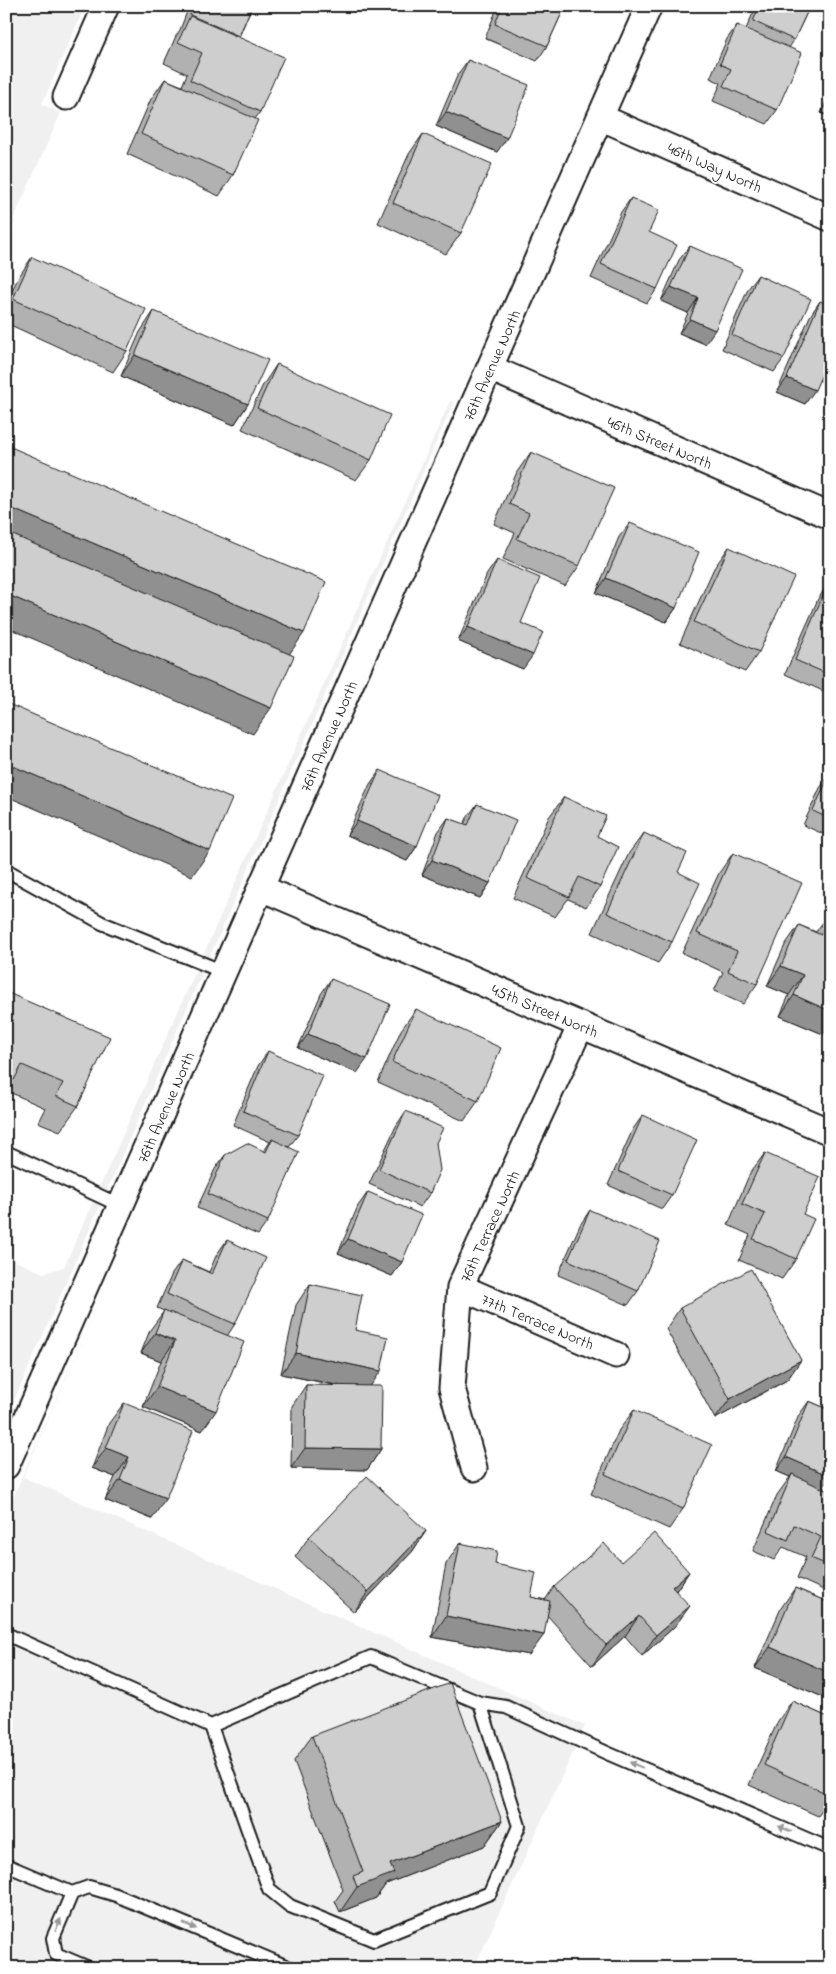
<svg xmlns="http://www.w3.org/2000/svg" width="836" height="1974" viewBox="0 0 836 1974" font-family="'Indie Flower',sans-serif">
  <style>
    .built { fill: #f0f0f0 }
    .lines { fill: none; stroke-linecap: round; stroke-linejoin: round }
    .lane-casing { stroke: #1c1c1c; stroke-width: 16 }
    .street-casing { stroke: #1c1c1c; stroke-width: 29 }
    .lane { stroke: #fff; stroke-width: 12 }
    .street { stroke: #fff; stroke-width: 25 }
    .wall { fill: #b1b1b1; stroke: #1c1c1c }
    .shaded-wall { fill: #909090; stroke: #1c1c1c }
    .building { fill: #cecece; stroke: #1c1c1c }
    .oneway { fill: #999 }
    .labels { text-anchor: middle; stroke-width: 4; stroke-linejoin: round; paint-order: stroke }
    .street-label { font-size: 16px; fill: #1c1c1c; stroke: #fff }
  </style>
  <rect width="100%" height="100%" fill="#fff"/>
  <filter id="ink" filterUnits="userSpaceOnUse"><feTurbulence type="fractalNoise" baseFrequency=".02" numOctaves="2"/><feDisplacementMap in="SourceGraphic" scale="10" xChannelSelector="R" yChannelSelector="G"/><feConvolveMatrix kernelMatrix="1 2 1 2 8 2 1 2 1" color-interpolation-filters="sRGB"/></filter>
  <g filter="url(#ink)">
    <path class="built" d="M6,6h79l-43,98 19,9 -48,107 2,2 -9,20v-78l9,-21 -9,-4z
      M450,401l4,1 -448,1017v-162l37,16 21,-6z
      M111,1275l-88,202 562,249 -111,242h-468v-455z"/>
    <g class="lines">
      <g class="lane-casing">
        <path id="lane" d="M6,870l96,53 122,49
          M6,1152l115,54
          M6,1634l205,92 58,163 21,17 84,34 116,-47 29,-67 -39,-123 -109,-46 -160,69
          M480,1703l26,4 101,46 223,96
          M6,1865l66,28
          M89,1968l-33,-14 -3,-16 19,-45 17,-6 27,8 174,73"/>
      </g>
      <g class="street-casing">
        <path id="street" d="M66,97l40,-91
          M600,117l230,101
          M490,368l340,148
          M261,888l569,244
          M460,1287l156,68
          M6,1466l643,-1460
          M474,1468l-22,-80 8,-101 121,-262"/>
      </g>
      <use href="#lane" class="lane"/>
      <use href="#street" class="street"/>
    </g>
    <path class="wall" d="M189,6h63l-13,31 21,75 -5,7 -22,56 -14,21 -92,-42 24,-55 14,-20 17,7 5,-12 -23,-11 12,-27 4,-6z
      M498,6h67l-18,40 -10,15 -52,-23z
      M744,6h66l-16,34 -5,8 -12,62 -10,14 -54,-23 8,-18 -11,-5 17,-39 10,-14 9,4 8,-18z
      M468,60l29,92 -61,-26 22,-52z
      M830,93v24l-9,-4z
      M423,134l38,99 -15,21 -68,-31 31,-69z
      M631,198l18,34 8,57 -10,14 -56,-25 30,-66z
      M690,246l15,98 -26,-11 9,-20 -27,-12 18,-41z
      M32,257l95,94 -14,21 -107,-49v-20l12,-25z
      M758,275l26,83 -10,14 -52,-23 26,-60z
      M820,301l-1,79 -14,24 -28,-12 33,-76z
      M154,311l94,93 -14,21 -113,-49 19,-44z
      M277,364l94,96 -15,20 -114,-51 21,-44z
      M531,452l48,114 -14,20 -62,-27 12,-26 -21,-9 23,-52z
      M630,523l46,85 -10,14 -70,-29 23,-56z
      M729,547l30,105 -14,20 -65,-29 34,-75z
      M497,560l24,63 2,46 -65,-28 29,-67z
      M828,584l2,1v96l-7,10 -38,-17 33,-75z
      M380,770l37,76 -10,15 -60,-26 23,-51z
      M830,774v63l-27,-12 17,-37z
      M564,797l33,39 3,51 -14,20 -18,-8 -13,18 -42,-19 36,-81z
      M477,804l13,79 -10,15 -58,-23 16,-43 10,-14 16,6 3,-6z
      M644,833l34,39 -6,70 -14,21 -66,-30 37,-80z
      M733,853l24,131 -14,20 -29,-13 9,-19 -41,-19 37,-80z
      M829,913l1,112 -7,9 -43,-18 9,-21 -22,-9 18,-41 14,-20 17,7z
      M331,979l26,94 -59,-25 23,-54z
      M6,992l72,114 -18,25 -22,-9 7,-14 -38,-17 -1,1z
      M416,1009l62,92 -14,20 -86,-39 23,-52z
      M268,1051l30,84 -9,12 -21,74 -10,14 -61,-27 18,-39 10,-14 39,-4 6,-9 -37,-17 25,-59z
      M406,1111l30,32 -6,50 -10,14 -51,-23 27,-58z
      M643,1115l29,80 -10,14 -54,-24 25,-56z
      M765,1153l38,61 -7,45 -14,20 -43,-19 11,-25 -22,-10 22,-52z
      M368,1192l34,70 -10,14 -54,-23 20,-47z
      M590,1210l48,81 -10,14 -70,-30 22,-50z
      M227,1240l8,84 -8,12 -25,95 -59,-24 18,-46 -20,-8 9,-23 14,-19 -7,-3 15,-34 10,-14 27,12 8,-18z
      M310,1284l45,46 15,56 11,63 -14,21 -76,-2 1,-62 14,-21 33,1 -58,-12 15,-69z
      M680,1308l121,52 -14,20 -72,39 -49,-90z
      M809,1401l21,9v68l-8,10 8,4v101l-33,-15 9,-21 -23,-10 -9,13 -21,-9 24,-56 13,-18 -14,-6 23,-56z
      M124,1403l28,116 -47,-19 10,-23 -23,-9 17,-45z
      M634,1410l49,99 -14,20 -78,-35 28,-64z
      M426,1531l-14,21 -58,60 -59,-55 14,-20z
      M460,1543l35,21 36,33 14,3 9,-13 67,-25 68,10 -13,19 -1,35 -33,30 -17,-20 -33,30 -45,-51 -18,40 -97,-18 14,-73z
      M795,1588l35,15v97l-75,-32 26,-60z
      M792,1701l38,17v82l-12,16 -69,-31 29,-64z
      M312,1736l190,85 -18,25 -98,38 -10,14 -36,14 -5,-11 8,-11 -49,-129z"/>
    <path class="shaded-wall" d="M830,101v16l-9,-4z
      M446,112l61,26 -10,14 -61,-26z
      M671,287l27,11 -10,15 -27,-12z
      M690,319l25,11 -10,14 -26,-11z
      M135,355l113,49 -14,21 -113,-49z
      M826,365l4,1v19l-14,-6z
      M787,378l28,12 -10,14 -28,-12z
      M6,506l298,127 -18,26 -280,-120z
      M606,578l70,30 -10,14 -70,-29z
      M6,594l265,114 -18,26 -247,-107z
      M468,627l65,28 -10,14 -65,-28z
      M6,763l204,88 -18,25 -186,-80z
      M357,821l60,25 -10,15 -60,-26z
      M432,860l58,23 -10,15 -58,-23z
      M781,966l22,9 -14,20 -22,-9z
      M794,995l36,16v14l-7,9 -43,-18z
      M308,1034l59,25 -10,14 -59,-25z
      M348,1239l54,23 -10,14 -54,-23z
      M155,1333l20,8 -14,20 -20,-8z
      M296,1353l85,18 -14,20 -86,-17z
      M801,1360l-14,20 -72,39 15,-20z
      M157,1387l59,24 -14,20 -59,-24z
      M106,1448l23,9 -14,20 -23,-9z
      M305,1448l76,1 -14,21 -76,-2z
      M786,1457l44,19v2l-9,12 -29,-16 -2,3 -14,-6z
      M120,1480l46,18 -14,21 -47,-19z
      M426,1531l-14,21 -58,60 14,-20z
      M689,1572l-14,20 -3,-5z
      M690,1606l-15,20 -33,30 14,-21z
      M446,1616l98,19 -15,20 -97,-18z
      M639,1616l-14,20 -33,30 14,-21z
      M770,1647l60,26v27l-75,-32z
      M502,1821l-18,25 -98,38 -10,14 -36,14 17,-25 33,-23z"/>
    <path class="building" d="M193,6h59l-13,30 -49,-21z
      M502,6h63l-18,40 -52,-22z
      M760,6h50l-16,34 -41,-19z
      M190,16l94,41 -24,55 -70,-32 12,-27 -24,-11z
      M737,25l65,28 -25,57 -54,-24 8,-17 -11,-5z
      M468,60l61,25 -22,53 -61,-26z
      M165,79l93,41 -25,55 -92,-41z
      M423,134l69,30 -31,69 -68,-30z
      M631,198l28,12 -10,22 28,13 -20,44 -56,-25z
      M690,246l52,23 -27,61 -25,-11 8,-21 -27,-11z
      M32,257l114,52 -19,42 -114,-52z
      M758,275l53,24 -27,59 -52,-23z
      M820,301l10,4v61l-4,-1 -11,25 -28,-12z
      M154,311l114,49 -20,44 -113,-49z
      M277,364l113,51 -19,45 -114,-52z
      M6,445l320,137 -22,51 -298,-127z
      M531,452l83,36 -35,78 -62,-27 12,-26 -20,-9z
      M630,523l69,29 -23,56 -70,-30z
      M6,532l288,124 -23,52 -265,-114z
      M729,547l65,30 -35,75 -65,-30z
      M497,560l43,18 -19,45 22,9 -10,23 -65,-28z
      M828,584l2,1v90l-35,-15z
      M6,703l226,96 -22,52 -204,-88z
      M380,770l58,25 -21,51 -60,-25z
      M830,774v45l-17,-8z
      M564,797l42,19 -9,20 21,11 -18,40 -21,-10 -10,20 -42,-19z
      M477,804l39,16 -26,63 -58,-23 16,-42 20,7z
      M644,833l43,20 -9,19 22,11 -28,59 -65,-29z
      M733,853l69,30 -45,101 -29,-13 9,-20 -40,-18z
      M829,913l1,1v97l-36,-16 9,-20 -22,-9 18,-41 22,10z
      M331,979l59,25 -23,55 -59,-25z
      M6,992l104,45 -32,69 -22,-10 7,-13 -41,-18 -8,15 -8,-3z
      M416,1009l85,39 -23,53 -86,-39z
      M268,1051l55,25 -25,59 -55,-24z
      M406,1111l37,17 -7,15 4,27 -10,23 -51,-24z
      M643,1115l54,25 -25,55 -54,-24z
      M272,1139l27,13 -31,69 -60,-27 17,-39 22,-12 19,9z
      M765,1153l55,24 -17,37 11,5 -18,40 -43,-20 12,-25 -23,-10z
      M368,1192l54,23 -20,47 -54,-23z
      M590,1210l70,31 -22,50 -70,-31z
      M227,1240l39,18 -31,66 -68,-30 15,-34 30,14z
      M751,1269l50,91 -71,39 -50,-91z
      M310,1284l52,11 -7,35 33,7 -7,34 -85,-18z
      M164,1310l80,32 -28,69 -59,-24 18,-46 -20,-8z
      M306,1385l76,1 -1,63 -76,-1z
      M809,1401l21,9v66l-44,-19z
      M124,1403l69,28 -27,67 -46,-18 9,-23 -23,-9z
      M634,1410l78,35 -29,64 -78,-35z
      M792,1474l38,18v74l-19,-8 10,-21 -27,-12 -6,15 -20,-9z
      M367,1476l59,55 -58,61 -59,-55z
      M654,1533l35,39 -17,15 18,19 -34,29 -17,-19 -33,29 -52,-58 50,-44 17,19z
      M460,1543l37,8 -2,13 41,9 -5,24 19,4 -6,34 -98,-19z
      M795,1588l35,15v70l-60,-26z
      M450,1683l52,138 -112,43 4,9 -37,14 -4,-11 10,-4 -51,-136z
      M792,1701l38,17v77l-66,-30z"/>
    <defs><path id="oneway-solid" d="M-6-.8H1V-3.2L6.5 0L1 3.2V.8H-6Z" transform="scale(1.25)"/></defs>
    <g class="oneway">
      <use href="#oneway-solid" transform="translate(636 1765) rotate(-157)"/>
      <use href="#oneway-solid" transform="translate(785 1829) rotate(-157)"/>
      <use href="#oneway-solid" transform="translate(58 1925) rotate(-67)"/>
      <use href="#oneway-solid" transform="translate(190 1926) rotate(23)"/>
    </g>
  </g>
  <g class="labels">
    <g class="street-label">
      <text transform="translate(715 167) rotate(24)" y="6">46th Way North</text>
      <text transform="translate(491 365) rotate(-66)" y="6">76th Avenue North</text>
      <text transform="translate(660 442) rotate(23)" y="6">46th Street North</text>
      <text transform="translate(328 736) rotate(-66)" y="6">76th Avenue North</text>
      <text transform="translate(545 1010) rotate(23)" y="6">45th Street North</text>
      <text transform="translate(165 1107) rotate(-66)" y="6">76th Avenue North</text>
      <text transform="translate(489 1226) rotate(-65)" y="6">76th Terrace North</text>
      <text transform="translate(538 1321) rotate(23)" y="6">77th Terrace North</text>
    </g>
  </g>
  <rect width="836" height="1974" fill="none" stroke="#fff" stroke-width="25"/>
  <rect x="12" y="12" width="811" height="1949" fill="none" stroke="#1c1c1c" stroke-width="2" filter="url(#ink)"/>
</svg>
